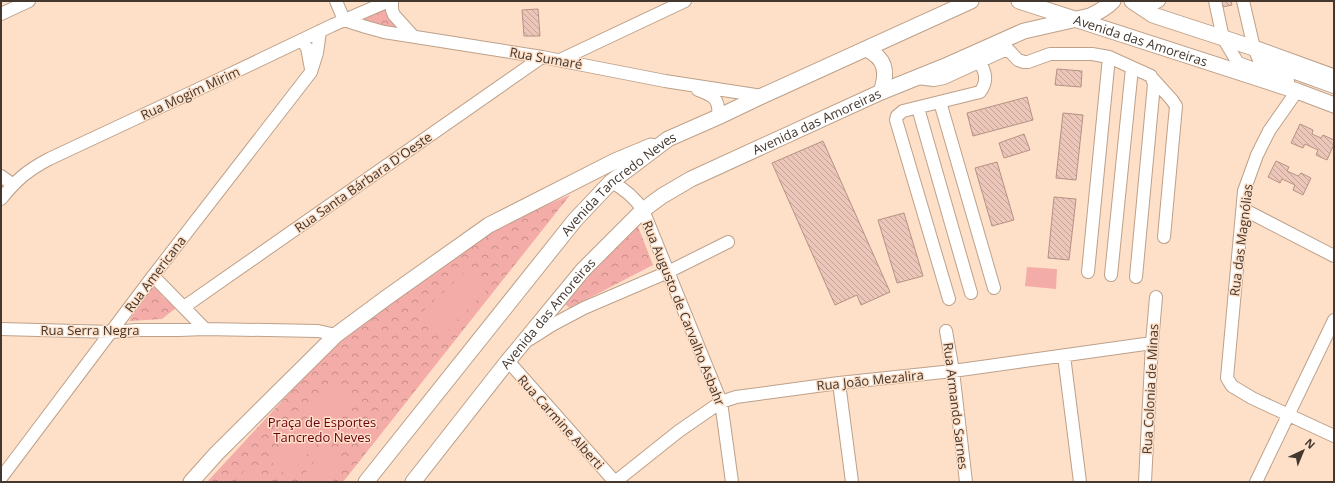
<svg xmlns="http://www.w3.org/2000/svg" width="1335" height="483" viewBox="0 0 1335 483" font-family="'Open Sans',sans-serif">
  <style>
    .park { fill: url(#park-crowns) }
    .pitch { fill: #f4aca9 }
    .building { fill: url(#building-back-hatch); stroke: #b69286 }
    .lines { fill: none; stroke-linecap: round; stroke-linejoin: round }
    .minor-casing { stroke: #bda18a; stroke-width: 14 }
    .major-casing { stroke: #bda18a; stroke-width: 17 }
    .minor { stroke: #fff; stroke-width: 12 }
    .major { stroke: #fff; stroke-width: 15 }
    .labels { text-anchor: middle; stroke-width: 3; stroke-linejoin: round; paint-order: stroke }
    .street-label { font-size: 13px; fill: #43372e; stroke: #fedfc7 }
    .park-label { font-size: 13px; fill: #6b0014; stroke: #fedfc7 }
  </style>
  <defs>
    <pattern id="park-crowns" width="20" height="18" patternUnits="userSpaceOnUse"><rect width="20" height="18" fill="#f4aca9"/><path d="M2 6a3 3 0 1 1 6 0M12 15a3 3 0 1 1 6 0" fill="none" stroke="#c78d8a"/></pattern>
    <pattern id="building-back-hatch" width="6" height="6" patternUnits="userSpaceOnUse"><rect width="6" height="6" fill="#ebc6b9"/><path d="M-1 5l2 2M0 0l6 6M5-1l2 2" fill="none" stroke="#c0a297"/></pattern>
  </defs>
  <rect width="100%" height="100%" fill="#fedfc7"/>
  <path class="park" d="M389,4l13,27 -43,-10z
    M570,195l-227,287h-136l138,-149 146,-104z
    M637,224l16,41 -83,43 -8,-6z
    M153,284l10,13 13,11 -14,11 -33,2z"/>
  <path class="pitch" d="M1027,267l30,2 -1,20 -31,-3z
    M466,271l20,20 -47,47 -20,-23z
    M332,380l24,19 -29,35 -24,-20z
    M298,425l21,17 -32,34 -19,-17z
    M326,447l20,18 -14,17h-34z
    M248,466l20,16h-33z"/>
  <path class="building" d="M1221,1h10l1,4 -10,2z
    M538,9l2,27h-16l-2,-26z
    M1057,69l25,2 -1,16 -26,-2z
    M1027,97l6,23 -60,16 -6,-23z
    M1063,113l20,2 -7,65 -20,-2z
    M1300,124l13,6 -1,4 9,4 2,-3 11,5v4l-7,16 -11,-5 2,-5 -13,-6 -2,4 -12,-5z
    M1024,134l6,16 -26,8 -5,-15z
    M823,141l67,151 -29,13 -4,-10 -22,10 -63,-142z
    M1276,161l13,6 -2,4 11,5 3,-3 10,5 -8,17 -10,-5 2,-5 -13,-6 -2,4 -12,-6z
    M997,162l17,58 -22,6 -17,-58z
    M1054,197l22,2 -7,61 -21,-2z
    M904,213l19,63 -26,7 -19,-63z"/>
  <g class="lines">
    <g class="minor-casing">
      <path id="minor" d="M336,1l8,19 22,7 18,5 158,25 123,24 97,15
        M392,1v9l2,5 18,20
        M1215,1l8,37 15,25 50,18
        M1243,1l11,47 5,12 75,27
        M1142,9l17,-8
        M1,14l28,-13
        M302,40l5,8 4,21
        M1000,41l18,19 6,2h4l22,-8h42l17,3 42,19 3,8 -18,193
        M560,60l125,-59
        M917,78l17,2 10,-2 63,-29
        M1153,79l19,21 4,6 -12,131
        M698,90c16,6 22,9 20,27
        M1297,91l-28,40 -12,24 -13,36 -17,187 5,8 20,12 82,38
        M940,102l54,186
        M918,108l53,185
        M1,176l11,8
        M611,182c14,7 24,16 32,28l78,192 11,80
        M1,199c15,-19 27,-29 48,-40l171,-80 113,-54 56,-24
        M1243,209l91,47
        M1088,272l21,-215
        M1111,275l21,-207
        M153,276l52,53
        M949,299l-53,-179 1,-4 6,-5 77,-19c11,-14 2,-26 -5,-39
        M184,307l358,-250
        M1,329l111,3 25,-2h42l26,-1 113,2 18,4
        M946,331l7,40 13,111
        M530,339l22,-14 32,-17 84,-36 60,-30
        M1064,356l16,126
        M508,361l107,121
        M839,383l13,99
        M1,478l152,-202 158,-204 6,-19 3,-22
        M615,482l64,-51 42,-29 15,-5 103,-14 114,-12 199,-28
        M1145,482l7,-139 4,-46
        M1256,482l78,-162"/>
    </g>
    <g class="major-casing">
      <g id="major">
        <path id="s1" d="M1019,1l278,90 37,14"/>
        <path d="M1132,1l21,14 101,33 80,29"/>
        <path d="M866,49c20,9 22,24 15,43"/>
        <path d="M191,482l26,-29 119,-118 50,-37 103,-73 126,-64 36,-15"/>
        <path id="s2" d="M366,482l209,-262 36,-38 57,-43 50,-22 44,-21 209,-95"/>
        <path id="s3" d="M413,482l95,-121 75,-91 60,-60 19,-14 29,-17 190,-87 62,-25 81,-36 66,-15c9,-4 16,-8 23,-15"/>
      </g>
    </g>
    <use href="#minor" class="minor"/>
    <use href="#major" class="major"/>
  </g>
  <g class="labels">
    <g class="street-label">
      <text dy="5" stroke="none"><textPath href="#s1" startOffset="128">Avenida das Amoreiras</textPath></text>
      <text transform="translate(546 58) rotate(10)" y="5">Rua Sumaré</text>
      <text transform="translate(190 93) rotate(-25)" y="5">Rua Mogim Mirim</text>
      <text dy="5" stroke="none"><textPath href="#s3" startOffset="552">Avenida das Amoreiras</textPath></text>
      <text transform="translate(363 182) rotate(-35)" y="5">Rua Santa Bárbara D'Oeste</text>
      <text dy="5" stroke="none"><textPath href="#s2" startOffset="392">Avenida Tancredo Neves</textPath></text>
      <text transform="translate(1241 240) rotate(-83)" y="5">Rua das Magnólias</text>
      <text transform="translate(155 274) rotate(-53)" y="5">Rua Americana</text>
      <text transform="translate(684 313) rotate(68)" y="5">Rua Augusto de Carvalho Asbahr</text>
      <text dy="5" stroke="none"><textPath href="#s3" startOffset="216">Avenida das Amoreiras</textPath></text>
      <text x="90" y="335">Rua Serra Negra</text>
      <text transform="translate(870 380) rotate(-6)" y="5">Rua João Mezalira</text>
      <text transform="translate(1150 389) rotate(-87)" y="5">Rua Colonia de Minas</text>
      <text transform="translate(956 406) rotate(83)" y="5">Rua Armando Sarnes</text>
      <text transform="translate(561 422) rotate(48)" y="5">Rua Carmine Alberti</text>
    </g>
    <g class="park-label">
      <text x="322" y="427">Praça de Esportes<tspan x="322" dy="15">Tancredo Neves</tspan></text>
    </g>
  </g>
  <rect width="1335" height="483" fill="none" stroke="#43372e" stroke-width="4"/>
  <g transform="translate(1303 451) rotate(44)" stroke="#fedfc7" stroke-width="3" paint-order="stroke">
  <path d="M0-3L7 15L0 10L-7 15Z" fill="#43372e"/>
  <text y="-6" font-size="11" font-weight="bold" text-anchor="middle" fill="#43372e">N</text>
  </g>
</svg>
